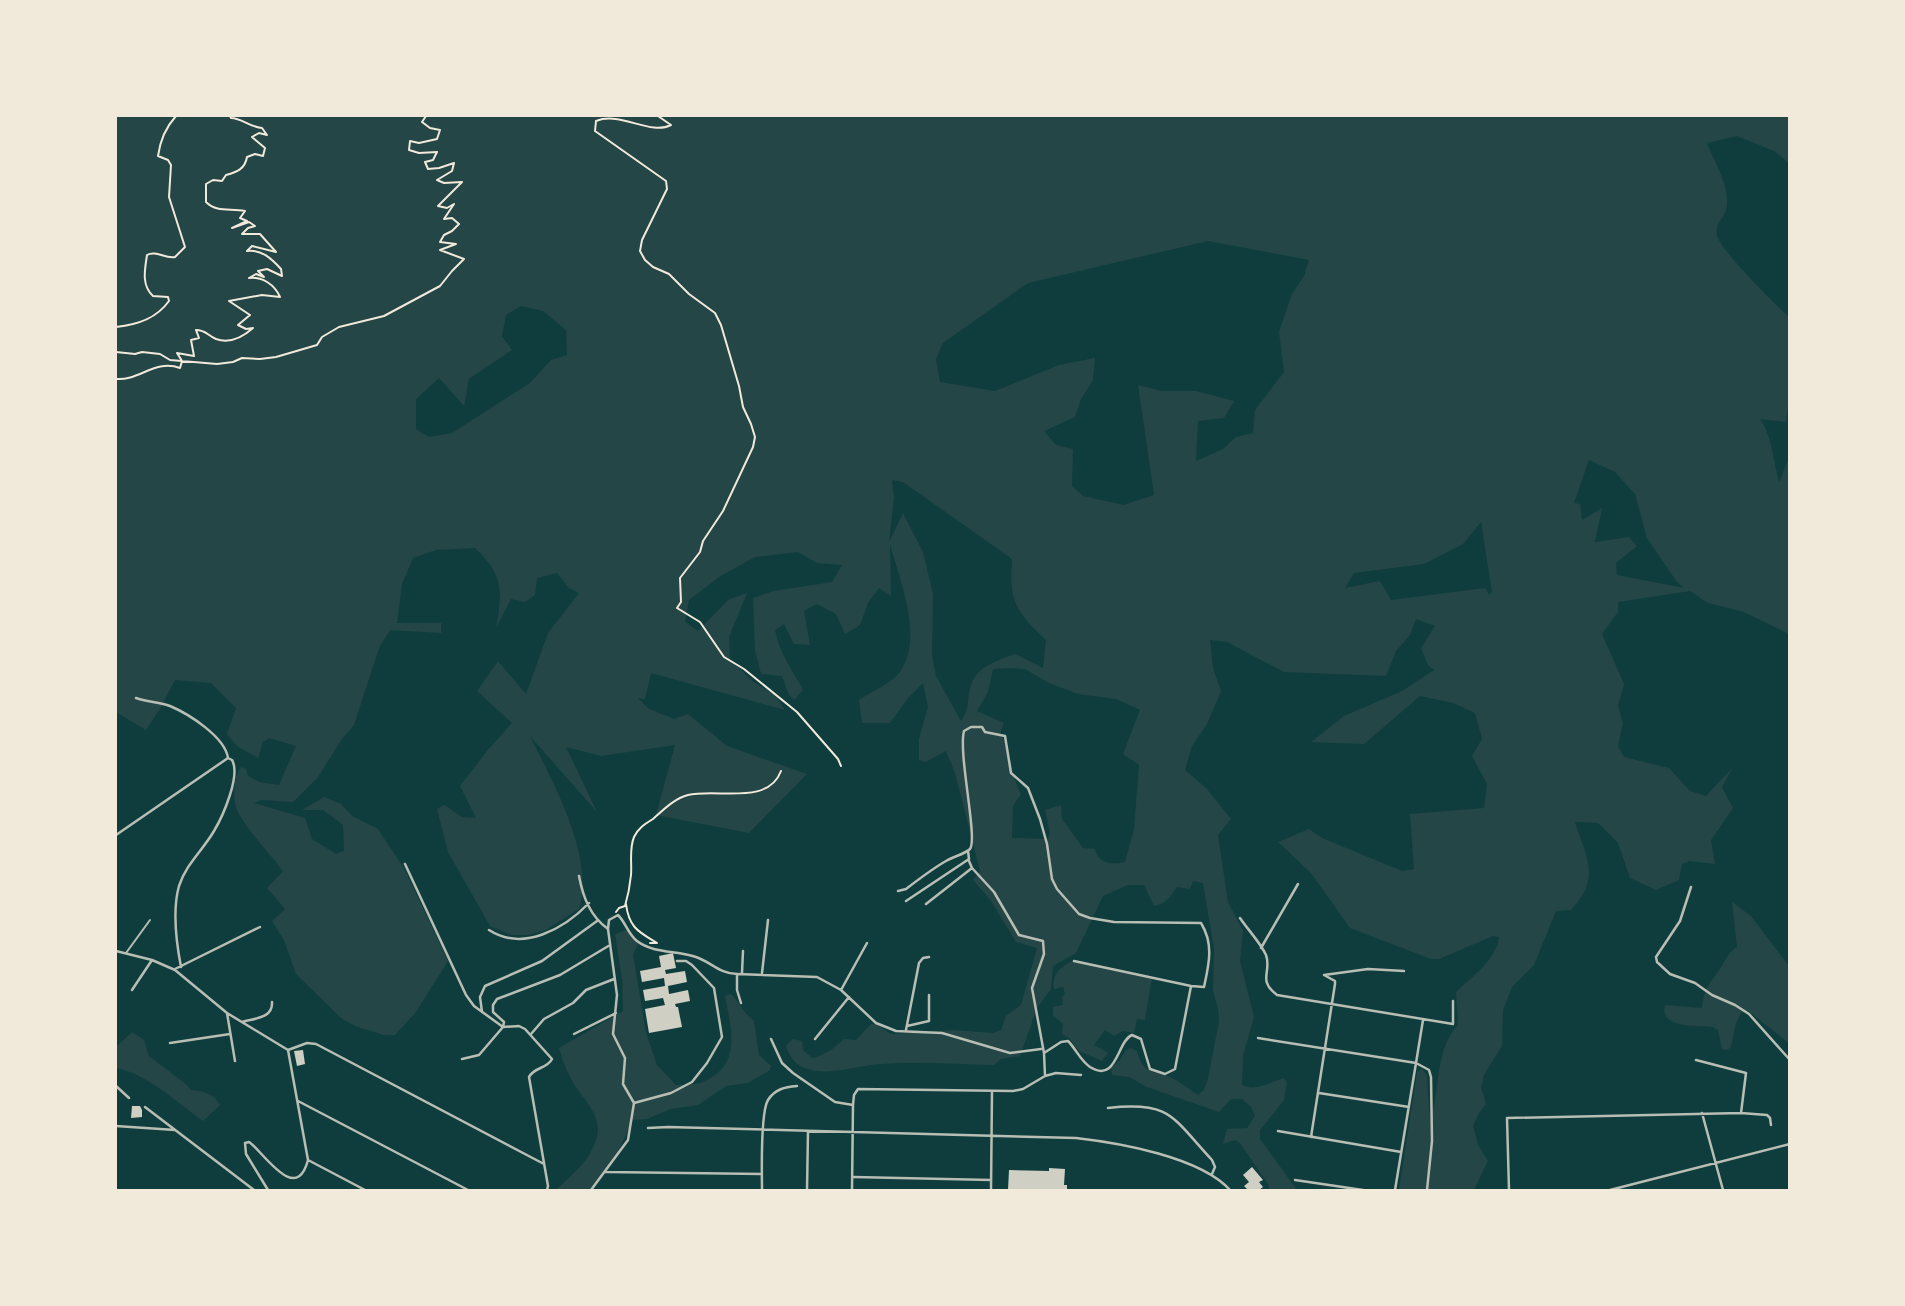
<svg xmlns="http://www.w3.org/2000/svg" width="1905" height="1306" viewBox="0 0 1905 1306" font-family="Georgia,serif">
  <style>
    .green { fill: #244646; fill-rule: evenodd }
    .building { fill: #cfcfc3 }
    .lines { fill: none; stroke-linecap: round; stroke-linejoin: round }
    .path { stroke: #f1e9da; stroke-width: 2 }
    .service { stroke: #b8beb3; stroke-width: 2 }
    .minor { stroke: #b8beb3; stroke-width: 2.5 }
  </style>
  <rect width="100%" height="100%" fill="#0f3d3e"/>
  <path class="green" d="M116,116h1673v47l-15,-12 -37,-15 -30,7c7,18 25,47 19,67 -3,10 -11,13 -9,25 2,14 59,70 72,82l1,76 -4,29 -26,-3c12,17 13,41 19,63l10,-24v176l-45,-22 -36,-9 -18,-12 -72,11v10l-16,22 22,50 -6,22 5,17 -5,23 6,11 45,11 21,23 16,5 27,-29 -11,20 11,21 -22,32 4,24 -26,-3 -7,3 -3,16 -23,10 -26,-12 -12,-35 -20,-20 -23,-1c12,37 26,56 -4,88l-15,1 -22,54 -22,22 -9,23 -1,36 -18,29 -3,12 5,17 -7,9 -6,13 6,21 9,14 -14,29h-75l18,-118 5,-3 5,7 3,45c11,-32 4,-70 28,-96l-2,-33c15,-14 41,-33 43,-55l-6,-1 -54,23h-8l-81,-31 -39,-55 -33,-31 31,-13 13,9 80,33 12,-2 -4,-55 74,-6 3,-24 -15,-28 10,-17 -7,-26 -22,-10 -33,-7 -56,48 -53,-2 33,-26 58,-25 32,-21 -6,-5 -7,-17 14,-22 -19,-7 -6,16 -14,16 -10,25 -102,-4 -57,-30 -17,-2 3,28 8,23 -14,33 -15,22 -7,24 21,18 25,31 -13,16 10,67 15,29 -3,30 14,56 -11,39 -1,29c13,7 29,-3 42,-7l3,5 -3,17 -24,30v9l37,51h-27l-2,-6 -28,-41 -5,-3 -12,4 4,-15 20,-1 8,-12 -4,-9 -9,-8h-11l-12,13 -72,-25 -18,-10 -17,-2 -1,-7 9,-8 6,-10 5,-2 6,3c7,27 19,18 37,28 8,4 16,11 24,16l6,-5 4,-11 11,-58 -1,-13 -5,-17 1,-42 -11,-66 -10,-2 -3,8 -13,-2c-7,10 -11,17 -23,19l-10,-21h-16l-25,11 -27,57 -23,13 -2,23 -14,19 -17,48 -19,3 -7,6c-37,-1 -75,-4 -113,-1 -22,1 -47,11 -69,6 -15,-3 -21,-10 -26,-24l6,-7 10,2 1,9 9,8c14,-3 22,-10 32,-19l12,1 15,-16h5l15,10 63,-4 39,3 8,-3 5,-14 15,-11 16,-57 -21,-6 -25,-41 -18,-21 7,-9 -25,-98 -9,-22 -20,11 -7,-2v-21l9,-32 -5,-24 -15,15 -18,25h-28l-3,-23c12,-8 33,-17 41,-28 24,-36 0,-90 -10,-128l1,52 -12,-8 -11,15 -8,22 -15,9 -9,-20 -19,-10 -13,7 6,34 -16,-1 -10,-20 -9,6c4,23 17,39 28,60l-9,10 -5,-5 -7,-19 -21,-2 -6,-24 -2,-52 21,-7 58,-9 10,-17 -25,-2 -19,-11 -43,5 -36,20 -30,23 -4,22 13,9 30,-31 19,-7 -18,44 1,22 22,22 23,14 10,15 -134,-37 -6,26 -7,-1 11,11 25,10 14,-5 39,32 80,28 -58,59 -93,-18 19,-70 -74,11 -35,-9 31,65 -67,-76c23,47 65,120 49,173l-33,21 -18,5h-17l-21,-9 -42,-74 -11,-43 7,-4 18,12 14,1 -16,-32 27,-35 25,-28 -35,-32 21,-30 28,33 22,-61 31,-40 -10,-5 -12,-15 -20,5 -2,17 -10,7 -14,-3 -15,29c7,-37 7,-54 -21,-80l-39,2 -23,8 -11,26 -5,39h44v10l-51,-3 -11,18 -25,77 -12,14 -24,38 -25,25 -31,-2 -8,3 51,15 7,21 24,15 8,-3 -1,-26 -20,-15h-21l22,-13 17,7 11,12 26,13 27,41 43,91 -32,51 -21,23h-11l-29,-9 -14,-8 -45,-44 -12,-34 -12,-19 13,-12 -18,-21 16,-17c-13,-17 -33,-38 -44,-57 -7,-11 -6,-37 2,-47l5,2 2,7 11,6 20,3 17,-39 -27,-8 -6,4 -5,16 -21,-12 -10,-12 9,-26 -25,-25 -36,-3 -14,27 -15,23 -30,-18zM1208,241l101,19 -5,16 -12,18 -13,38 5,40 -29,38 -2,23 -17,4 -13,12 -27,12 2,-40 26,-3 10,-17 -38,-10h-34l-24,-6 16,110 -30,10 -41,-9 -11,-10 1,-37 -17,-4 -12,-14 31,-14 6,-18 12,-19 2,-22 -36,7 -64,26 -55,-9 -4,-23 7,-16 85,-60zM521,306l22,5 23,19 1,25 -16,5 -21,23 -78,50 -23,4 -13,-8v-30l23,-21 25,28 5,-27 43,-29 -10,-14 4,-21zM1589,460l26,12 20,22 12,44 30,44 7,6 -67,-13 -1,-12 21,-17 -8,-9 -34,5 7,-34 -20,12 -2,-16 -6,-1zM892,480l11,2 109,77c-3,44 4,52 34,81l-3,28 -28,-14c-16,6 -38,12 -44,31 -5,15 0,22 -10,36l-25,-45 -4,-21 1,-61 -10,-42 -20,-39 -14,29 5,-45zM1481,522l11,70 -3,3 -4,-7 -94,12 -11,-19 -35,7 9,-15 70,-9 39,-20zM1010,668l15,1 24,14 29,11 38,5 24,11 -17,44 16,11 -5,64 -9,33c-13,3 -27,2 -30,-13l-12,-1 -21,-29 -1,-14 -16,5 5,23 -2,6 -36,-1 1,-32 8,-12c-11,-19 -8,-42 -21,-60l4,-11 -27,-12 11,-19 5,-23z
    M1732,902l19,14 38,50v77l-41,-32 -7,2 -5,10 -5,24 -4,3 -5,-1 -4,-19 -5,-3c-16,-2 -54,2 -48,-22l37,3c2,-22 9,-25 20,-42 5,-9 6,-13 15,-19z
    M626,930l13,12 -6,12 13,79 11,32 19,20c8,-1 20,0 27,-3 40,-18 28,-53 22,-86l6,-2c9,9 13,20 23,27l5,34 12,11 -1,4 -22,13 -22,3 -28,19 -28,4 -23,10 -14,1 -17,36 -27,34h-33c11,-11 25,-22 33,-35 19,-31 4,-44 -13,-68 -8,-12 -13,-25 -17,-39l64,-37 -1,-32 -7,-45z
    M1073,961l79,17 -7,42 -8,-1 -3,14 -11,-2 -9,5 -9,-6 -11,15 14,8 -6,8 -23,-10 -10,-13 -7,-4 1,-10 -10,-9v-8l10,-2 -1,-8 3,-3 -2,-7 -9,2c-2,-15 6,-22 19,-28z
    M132,1032l12,8 5,16 38,29 4,5c12,1 23,3 29,15l-17,16c-27,-19 -55,-47 -87,-53v-21z"/>
  <path class="building" d="M673,953l3,15 -11,2 1,4 19,-3 2,11 -19,4 1,8 19,-4 2,11 -15,3 1,3h2l4,20 -33,6 -4,-24 20,-4 -2,-7 -18,3 -2,-11 22,-4 -1,-8 -22,4 -2,-11 21,-4 -2,-11z
    M303,1050l2,14 -8,2 -3,-15z
    M132,1106h8l2,4v7l-11,1z
    M1252,1167l11,13 -4,2 4,5 -4,3h-11l-4,-4 5,-4 -6,-7z
    M1049,1168l16,1 -1,16h3v5h-59l1,-20 40,1z"/>
  <g class="lines">
    <path class="path" d="M658,116l13,9c-21,11 -50,-14 -75,-4l-1,10 71,50 1,8 -25,51 -2,11 5,9 8,7 16,7 20,20 26,19 6,12 18,61 4,21 8,17 4,13 -2,10 -30,64 -20,30 -3,11 -20,26 1,24 -4,6 23,14 24,35 20,12 53,43 41,47 3,7
      M116,327c21,-2 40,-8 53,-26l-1,-4 -15,-1c-12,-11 -8,-27 -6,-41 9,-5 18,4 28,2l10,-10 -16,-50 2,-32 -3,-5 -10,-4c2,-15 8,-29 18,-40
      M116,352l19,2 7,-2 18,2 10,6 47,4 16,-2 9,-4 18,1 16,-2 41,-12 5,-8 17,-10 45,-11 56,-30 12,-15 12,-12 -24,-9 16,-6 -16,-2 4,-7 8,-4 7,-7 -7,-6 -8,1 10,-15 -7,4 -9,-2 24,-24 -18,1 -7,-3 15,-9 2,-8 -15,5 -11,1 -3,-7 8,-2 4,-8 -18,1 -10,-3 1,-9 9,2 18,-4 3,-9 -10,-2 -8,-6 4,-6h4
      M116,379c23,2 39,-20 64,-11l2,-7 -5,-8 17,3 -3,-16 8,-2 -3,-8c10,0 11,5 20,9 14,5 28,-3 37,-11l-7,1 -8,-4 12,-10 -21,-14 33,-6 18,2c-5,-12 -18,-21 -31,-19l7,-4 8,3 -6,-6 9,-2 15,7 -1,-7c-10,-11 -20,-20 -34,-18l5,-5 24,6 -16,-18h-18l6,-6 7,-2 -6,-4 -17,6 15,-7 -7,-3 5,-7c-15,-3 -28,2 -39,-9v-18l7,-4 9,1 4,-6c11,-3 19,-6 21,-18l8,-3 8,2 2,-8 -13,-11 7,-4 8,2 -5,-7c-13,-1 -20,-10 -31,-10l-1,-2
      M626,904c3,24 13,28 31,39h-7
      M616,912l3,-4 6,-2c3,-10 5,-21 6,-31 1,-13 -2,-26 3,-38 4,-9 11,-13 19,-18 10,-9 22,-21 35,-24 29,-7 80,11 93,-24"/>
    <path class="service" d="M126,953l24,-33"/>
    <path class="minor" d="M116,835l112,-77c-3,-21 -39,-44 -58,-52 -10,-4 -23,-4 -34,-8
      M405,864l61,131 8,11 29,21 16,-1 6,3 27,30c-5,10 -18,8 -23,18l19,109 -1,4
      M579,876c4,21 11,40 29,53l9,66 -4,39 12,24 -2,26 11,19 -6,37 -37,50
      M1691,887l-11,34 -24,36 1,5 13,12 25,9 17,12 23,10 14,9 41,46
      M898,891l8,-2c13,-10 26,-20 40,-28 6,-4 19,-7 24,-12 8,-11 -12,-95 -6,-118l7,-4h11l3,5 20,4 6,37 17,15 12,31 7,25 5,35 5,10 22,25 11,4 24,4 87,1c13,21 8,41 3,64l-13,-1
      M906,901l63,-42 -1,-8
      M926,904l46,-36 -3,-7
      M1240,918c8,12 20,24 26,37 6,17 -9,25 11,40l176,29v-23
      M608,929l1,-9 9,-5c8,8 10,19 19,26 17,13 40,9 59,16 15,5 24,17 41,17
      M489,930c34,22 75,-1 100,-27
      M1261,948l37,-64
      M116,951l36,9 23,10 52,43 61,37 20,110c-12,46 -46,-10 -59,-18l-4,1 1,11 22,36
      M181,967c-5,-26 -9,-56 -2,-81 7,-22 24,-36 35,-55 9,-15 27,-56 18,-71l-4,-2
      M175,969l85,-42
      M742,973l1,-22
      M762,973l6,-53
      M132,990l20,-30
      M841,990l26,-47
      M741,1003l-4,-13v-16l80,3 24,13 35,33 20,8 46,2 68,20 31,-4
      M482,1012l-2,-15 5,-11 57,-25 55,-40
      M227,1013l8,48
      M242,1022c14,-4 31,-4 30,-20
      M907,1026l22,-5v-26
      M906,1030l13,-67 4,-5 6,-1
      M531,1034l13,-15 29,-16 13,-13 28,-11
      M574,1034l42,-21
      M1258,1038l158,25 7,-43
      M771,1039l11,24 11,10 42,29 18,3
      M815,1039l34,-42
      M170,1043l60,-9
      M288,1050l19,-7 9,1 228,120
      M1044,1053l17,-11 7,-1c8,8 12,19 22,26 27,17 27,-26 42,-32l9,4 9,30 15,5 10,-5 16,-83 -117,-25
      M462,1059l17,-4 24,-28 1,-5 -11,-10v-7l4,-6 63,-24 50,-30
      M1696,1060l50,13 -5,40
      M1045,1076l11,-3 25,2
      M116,1086l13,12
      M1319,1093l90,14
      M298,1101l170,89
      M634,1103l37,-10 21,-11 15,-19 15,-26 -8,-49 -22,-23 -6,-4h-9
      M145,1107l109,83
      M1108,1108c63,-7 64,9 104,52l3,7 -3,7
      M1702,1113l21,77
      M116,1126l59,4
      M648,1128l20,-1 408,11c44,5 124,19 154,52
      M1278,1131l123,21
      M1311,1137l24,-153v-3l-11,-6 44,-6 36,2
      M308,1160l57,30
      M606,1172l156,2
      M854,1177l137,3
      M1295,1180l68,10
      M762,1190c0,-17 -2,-77 6,-90 7,-11 17,-13 29,-14
      M807,1190l1,-59
      M852,1190l1,-85 1,-10 4,-6 155,2 10,-2 22,-13 -1,-23 -12,-65 12,-34 -1,-13 -24,-6 -25,-43 -22,-24
      M991,1190l1,-99
      M1395,1190l21,-127 13,7 2,7 1,64 -5,49
      M1509,1190l-2,-72 234,-5 26,2 3,3 1,7
      M1610,1190l180,-46"/>
  </g>
  <rect width="1905" height="1306" fill="none" stroke="#f1e9da" stroke-width="234"/>
</svg>
